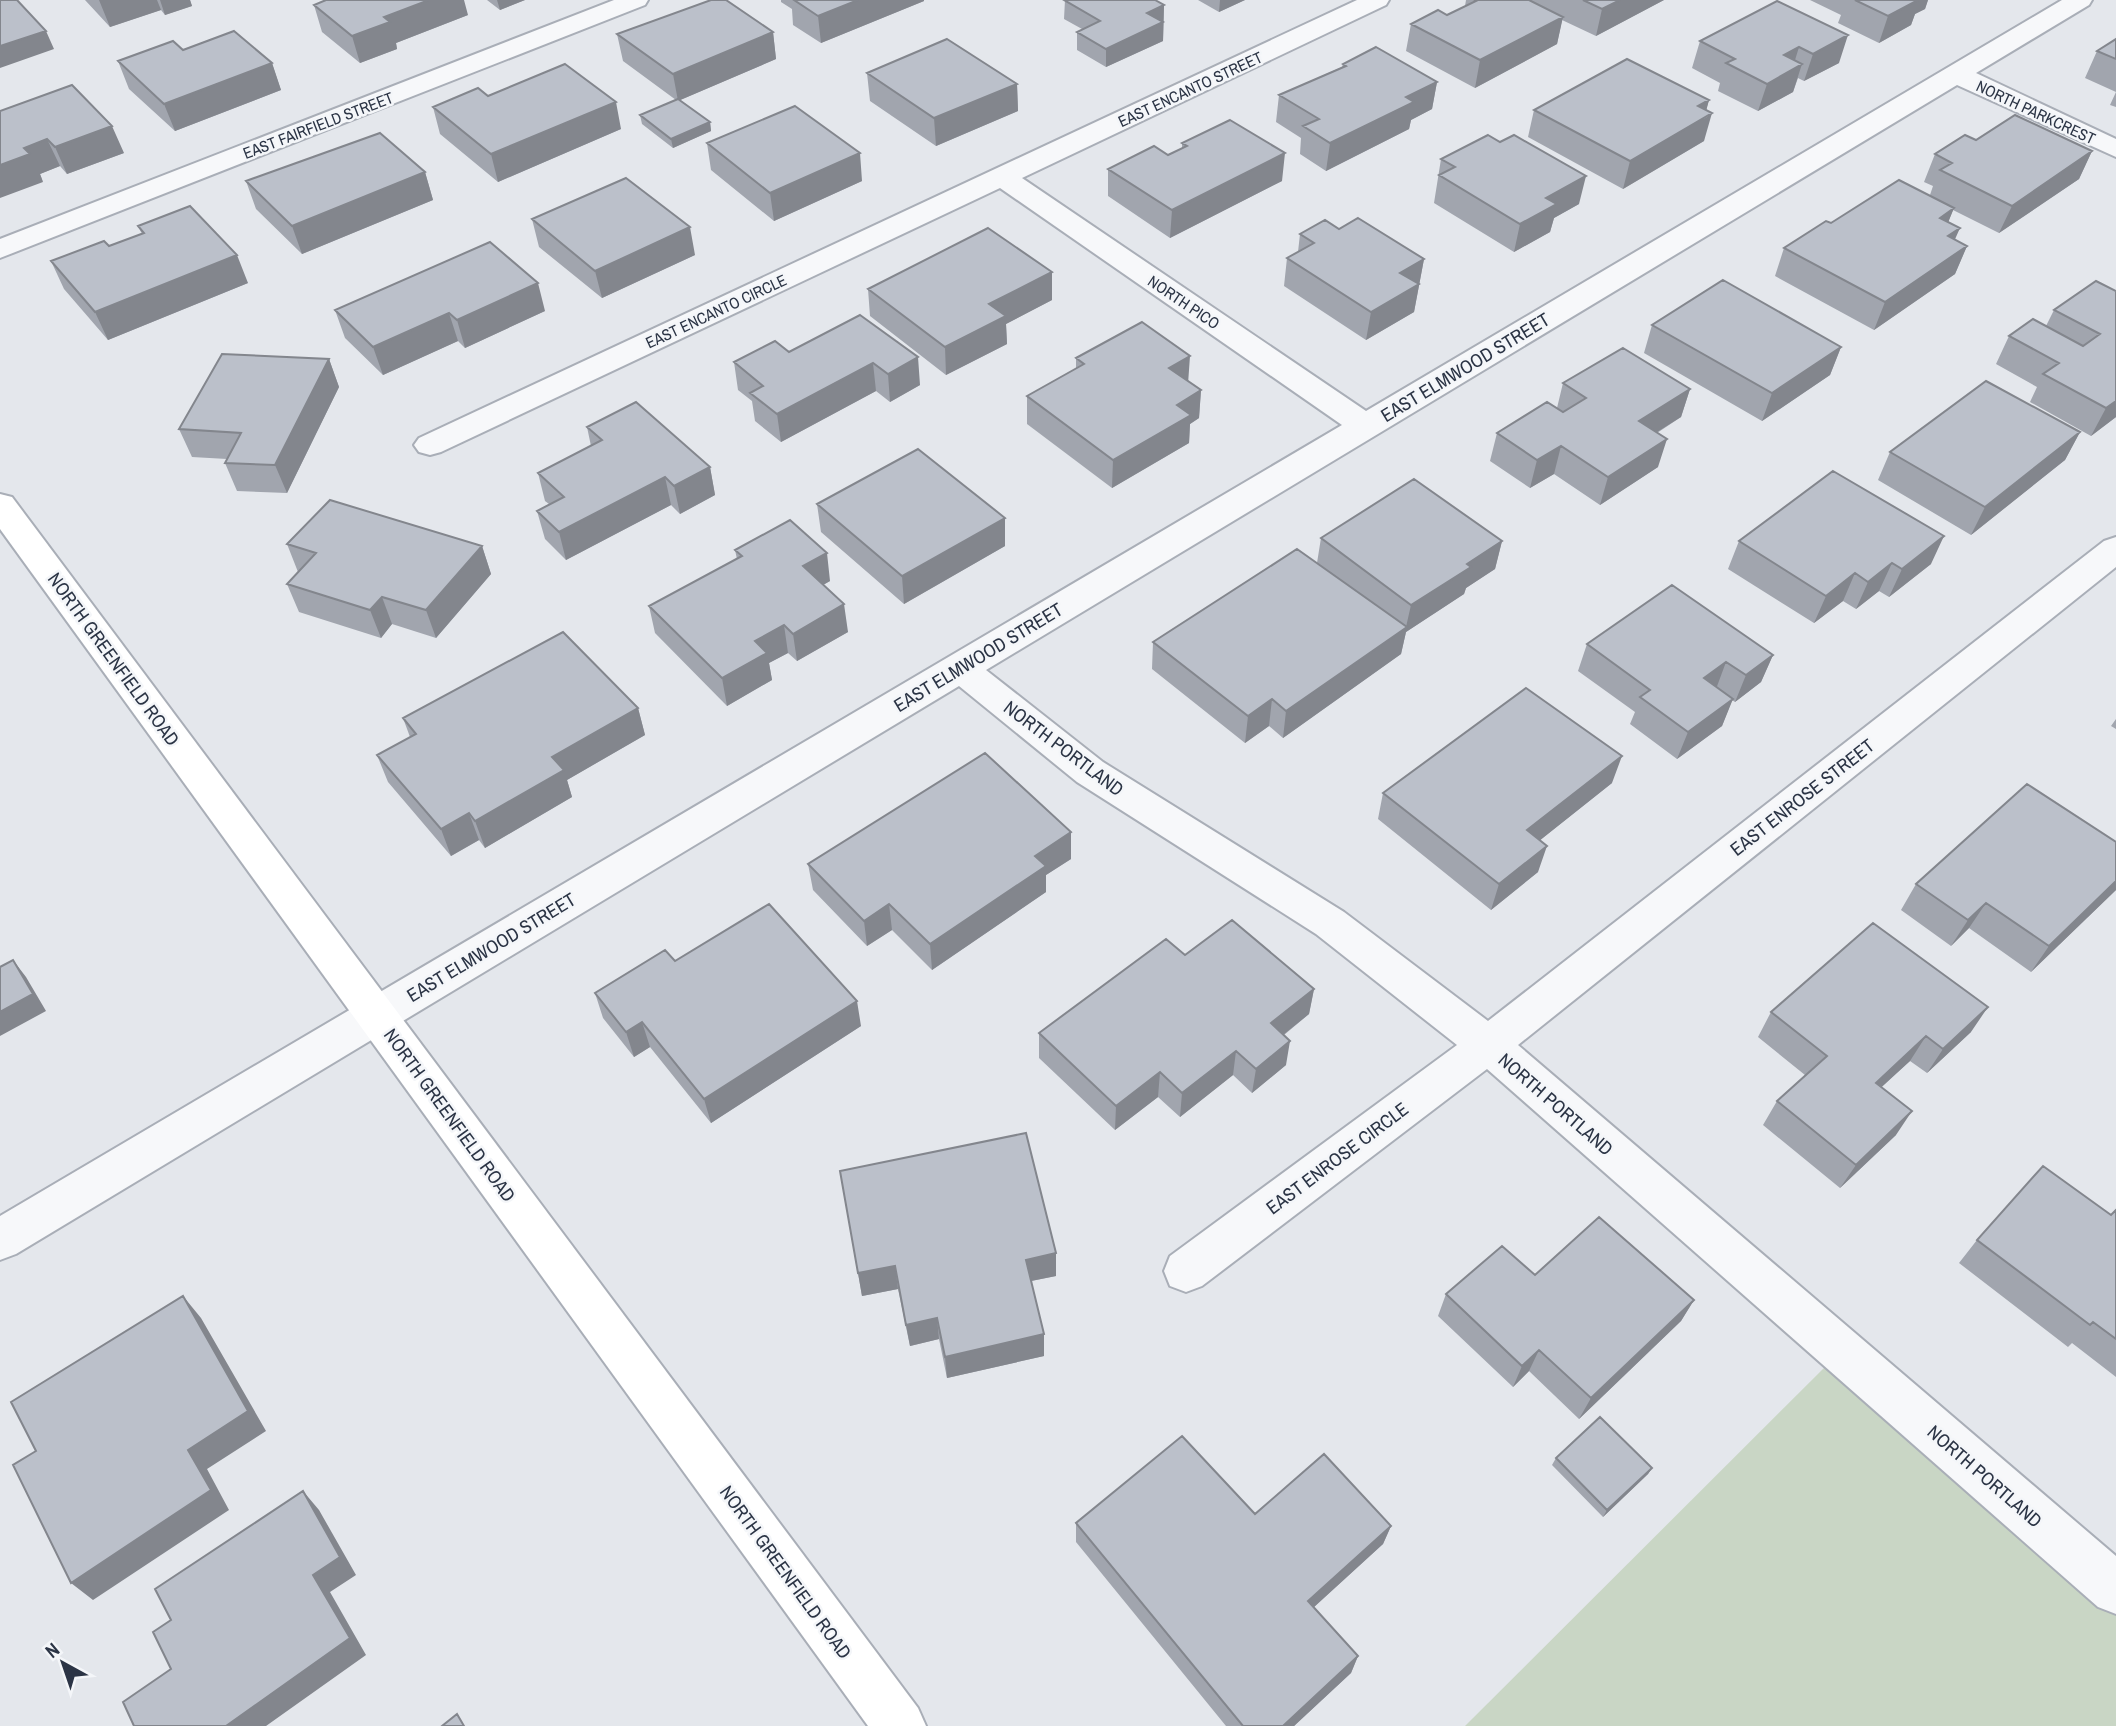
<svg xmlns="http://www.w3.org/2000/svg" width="2116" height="1726" viewBox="0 0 2116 1726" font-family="'Archivo Narrow',sans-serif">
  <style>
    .green { fill: #c9d6c5 }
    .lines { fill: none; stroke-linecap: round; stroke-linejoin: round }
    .minor-casing { stroke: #a9aeb7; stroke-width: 4 }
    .secondary-casing { stroke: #a9aeb7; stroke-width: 4 }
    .minor { fill: #f7f8fa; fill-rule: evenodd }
    .secondary { fill: #fff; fill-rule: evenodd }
    .wall { fill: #a1a5ae }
    .shaded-wall { fill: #83868d }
    .building { fill: #bbc0ca; stroke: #83868d; stroke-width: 2 }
    .labels { text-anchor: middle; stroke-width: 5; stroke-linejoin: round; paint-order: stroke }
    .far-street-label { font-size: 16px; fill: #2b3445; stroke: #f4f6f9 }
    .street-label { font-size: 19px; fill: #2b3445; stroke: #f4f6f9 }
  </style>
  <rect width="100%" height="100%" fill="#e4e7ec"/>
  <path class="green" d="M1830,1362l286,247v117h-651z"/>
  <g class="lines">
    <g class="minor-casing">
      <path id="minor" d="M614,0h34l-3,5 -645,253v-19z
        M1357,0h32l-3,5 -364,173 344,233 696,-411h30l-3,5 -113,68 140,66v18l-159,-72 -971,585 117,92 241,150 144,109 616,-480 12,-4v30l-598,478 598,511v58l-18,-7 -611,-538 -285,217 -16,6 -16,-6 -6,-15 6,-15 287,-211 -141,-111 -239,-152 -118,-96 -943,568 -16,6v-44l1342,-791 -342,-237 -559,264 -11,3 -11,-3 -5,-7 5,-7z"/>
    </g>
    <g class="secondary-casing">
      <path id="secondary" d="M0,494l12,3 906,1211 8,18h-58l-868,-1197z"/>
    </g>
    <use href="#minor" class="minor"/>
    <use href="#secondary" class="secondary"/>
  </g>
  <path class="wall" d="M85,0h105l2,6 -27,9 -4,-5 -51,17z
    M487,0h38l-25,10z
    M781,0h143v1l-103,42 -28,-18 -1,-16 -11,-7z
    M1065,0l99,5 -1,36 -57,26 -29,-17v-18l5,-3 -18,-10z
    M1198,0h47l-26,12z
    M1466,0h198l-68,36 -34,-16 -5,24 -82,44 -69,-37 5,-27 36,-9 18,-9z
    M1810,0h118l-3,9 -10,5 -4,11 -32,18 -41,-20 3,-8z
    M1777,1l62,62 -35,18 -6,-3 -5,14 -35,19 -40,-20 2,-8 -28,-15 8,-27z
    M314,5l154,10 -72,28 1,6 -37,14 -38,-31z
    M773,32l3,27 -96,41 30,22 1,9 -38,17 -31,-24 -2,-9 36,-15 -53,-39 -6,-27z
    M2116,39v68l-6,-2 6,-13 -31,-14 12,-27z
    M183,50l89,13 9,27 -106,41 -46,-42 -11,-28z
    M1343,64l94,18 -5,27 -21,11 -2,9 -83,42 -26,-17 1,-16 -25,-16 3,-27 63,-28z
    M867,73l150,11 1,27 -82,35 -66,-45z
    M488,96l133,33 -123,53 -58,-48 -7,-27z
    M1709,100l-3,10 -2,31 -81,48 -95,-52 6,-27z
    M0,111l124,42 -57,21 -7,-8 -20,8 3,8z
    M1976,140l116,11 -13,28 -80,54 -46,-23 -5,12 7,18 12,6 -12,28 -81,56 -99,-54 9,-28 47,-25 99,-28 3,-9 -9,-4 11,-28z
    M707,143l155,38 -88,40 -63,-51z
    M1182,143l100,38 -112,57 -62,-42v-27l60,-14 14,-6z
    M1441,159l138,45 -25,14 -4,14 -36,20 -80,-49z
    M425,172l8,28 -131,54 -46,-45 -10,-28z
    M532,219l163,36 -93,43 -63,-51z
    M138,226l110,57 -140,57 -44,-51 -13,-28 58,-15 33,-12z
    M1339,229l85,30 -10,53 -48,28 -82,-54 3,-28 11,-6 2,-18z
    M1052,272v28l-46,24 1,20 -61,31 -76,-59 -2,-27z
    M2096,281l20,136 -25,19 -61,-34 7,-15 -41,-23 13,-28 37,-10 8,-16z
    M335,310l210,1 -80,37 -7,-7 -75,34 -38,-37z
    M860,315l60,70 -30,17 -14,-11 -95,51 -26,-21 -3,-20 -14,-11 -4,-28 55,-10z
    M1652,325l189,22 -11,28 -68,46 -118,-68z
    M1076,358l112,24 13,8 -2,28 -9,6 -1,19 -77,45 -85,-64v-28l49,-27z
    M329,359l10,28 -52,106 -50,-2 -12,-28 2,-4 -35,-2 -13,-28z
    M1563,383l127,6 -9,28 -24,16 1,34 -58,38 -46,-31 -24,14 -40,-27 7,-28 60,-25z
    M587,427l123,40 5,28 -35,19 -9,-9 -105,55 -21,-21 -8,-28 12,-7 -4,-3 -7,-28 53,-27z
    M2080,432l-15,28 -94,75 -93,-55 12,-28z
    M817,504l188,42 -101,58 -83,-72z
    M1321,538l181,3 -7,28 -29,19 -2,6 -58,38 -5,22 -118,84 -14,-12 -24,17 -93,-74 1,-27 164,-79z
    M1739,541l192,23 -42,33 -10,-6 -23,18 -13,-8 -29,22 -86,-54z
    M287,544l195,2 9,28 -55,64 -44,-14 -11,14 -82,-26 -12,-28 11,-12z
    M735,550l95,31 -7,4 25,47 -51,29 -9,-8 -19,10 3,17 -45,26 -72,-73 -6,-27 88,-47z
    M1587,644l186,11 -12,27 -26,20 -3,-2 -10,26 -45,33 -47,-35 5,-12 -57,-41z
    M638,708l7,27 -78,45 5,17 -87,51 -6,-8 -28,16 -63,-74 -11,-27 33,-18 -7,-19z
    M2116,719v10l-5,-3z
    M1612,783l-72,57 -2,32 -47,38 -113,-91 5,-26z
    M1071,832v27l-25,16v17l-114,78 -40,-40 -25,16 -54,-56 -5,-26z
    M2116,842v48l-85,82 -62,-44 -18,18 -50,-36 15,-26z
    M1185,955l129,34 -5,25 -25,21 2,30 -34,28 -19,-18 -53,42 -22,-20 -43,33 -76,-72v-25z
    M675,961l186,65 -150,97 -61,-76 -16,10 -31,-39 -8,-25z
    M1771,1012l200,20 -44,41 -17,-12 -29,26 15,48 -56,53 -77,-63 14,-24 28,-26 -47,-38z
    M840,1171l216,82v23l-25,5 13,75 -97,22 -8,-39 -29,7 -12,-57 -36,7z
    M2116,1209v168l-44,-34 -4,4 -109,-84 18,-23 134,-25z
    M1535,1275l159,25 -13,21 -102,98 -50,-48 -16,16 -75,-71 8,-22z
    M1556,1458l96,10 -4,6 -45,43 -51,-52z
    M1255,1514l136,12 -8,18 -69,63 44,49 -7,17 -57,53h-68l-150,-184v-19z"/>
  <path class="shaded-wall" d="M99,0h58l4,10 -51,17z
    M160,0h30l2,6 -27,9z
    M429,0h35l4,15 -72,28 1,6 -37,14 -8,-27 32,-19z
    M497,0h28l-25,10z
    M858,0h66v1l-103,42 -3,-27z
    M1220,0h25l-26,12z
    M1620,0h44l-68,36 6,-27z
    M1910,0h18l-3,9 -10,5 -4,11 -32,18 9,-27z
    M1164,5l-1,36 -57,26v-18l41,-36z
    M1563,17l-6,27 -82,44 5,-28z
    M46,31l8,18 -54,19v-22z
    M773,32l3,27 -98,42 -5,-27z
    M1848,35l-9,28 -35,18 9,-27z
    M1799,47l-7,23 10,-6 -9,28 -35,19 9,-27 17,-29z
    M272,63l9,27 -106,41 -11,-27z
    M1437,82l-5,27 -21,11 -2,9 -83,42 4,-28 76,-46z
    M1017,84l1,27 -82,35 -2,-28z
    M1709,100l-5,19 8,-6 -8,28 -81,48 7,-28 68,-55z
    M616,102l5,27 -123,53 -7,-28z
    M710,122l1,9 -38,17 -2,-9z
    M112,126l12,27 -57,21 -12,-27z
    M47,139l13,27 -20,8 3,8 -43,16v-33l24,-17z
    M2092,151l-13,28 -80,54 13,-27z
    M860,153l2,28 -88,40 -4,-28z
    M1285,153l-3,28 -112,57 2,-28z
    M425,172l8,28 -131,54 -10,-28z
    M1586,176l-7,28 -25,14 -4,14 -36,20 6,-28 26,-26z
    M1954,208l-11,27 -3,-17z
    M690,227l5,28 -93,43 -7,-27z
    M1960,228l-12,27v-19z
    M1967,246l-12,28 -81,56 11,-28z
    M237,255l11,28 -140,57 -13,-28z
    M1424,259l-10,53 -48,28 5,-28 29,-39z
    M1052,272v28l-46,24 1,20 -61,31 -1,-28 44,-43z
    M538,283l7,28 -80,37 -8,-28z
    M449,313l9,28 -75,34 -10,-28z
    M1841,347l-11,28 -68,46 10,-28z
    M1190,356l-2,28 -19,-16z
    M918,357l2,28 -30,17 -2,-28z
    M329,359l10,28 -52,106 -12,-28z
    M873,363l3,28 -95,51 -4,-28z
    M1690,389l-9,28 -51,32 9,-28z
    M1201,390l-2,28 -9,6 -1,19 -77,45 1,-28 64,-55z
    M2116,401v16l-25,19 15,-28z
    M2080,432l-15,28 -94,75 14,-28z
    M1667,439l-9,28 -58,38 8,-28z
    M1561,446l-7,28 -24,14 7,-28z
    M710,467l5,28 -35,19 -6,-28z
    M665,477l6,28 -105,55 -7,-28z
    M1005,518v28l-101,58 -2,-28z
    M1944,536l-13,28 -42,33 13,-28z
    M1502,541l-7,28 -29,19 -2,6 -58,38 -5,22 -118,84 3,-27 120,-84 5,-22 56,-41z
    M482,546l9,28 -55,64 -10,-28z
    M827,553l3,28 -23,13 -4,-28z
    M1892,563l-13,28 -23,18 12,-27z
    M1855,573l-12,28 -29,22 12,-27z
    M382,597l10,27 -11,14 -11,-28z
    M844,604l4,28 -51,29 -4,-27z
    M784,625l4,28 -19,10 3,17 -45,26 -5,-28 33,-37z
    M1773,655l-12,27 -26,20 11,-27z
    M1726,662l-10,27 -12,-11z
    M1272,699l-3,27 -24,17 3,-27z
    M1733,699l-11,27 -45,33 11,-27z
    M638,708l7,27 -78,45 5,17 -87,51 -10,-27 77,-64z
    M1622,756l-10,27 -93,74 8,-27z
    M469,813l10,27 -28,16 -10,-27z
    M1071,832v27l-25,16v17l-114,78 -2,-26 105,-88z
    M1547,846l-9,26 -47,38 8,-26z
    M2116,881v9l-85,82 18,-26z
    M1986,903l-17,25 -18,18 17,-26z
    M889,904l3,26 -25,16 -3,-25z
    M13,960l13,17 20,34 -46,25v-24z
    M1314,989l-5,25 -42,34 4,-25z
    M857,1001l4,25 -150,97 -7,-24z
    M1988,1007l-17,25 -44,41 16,-24z
    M642,1022l8,25 -16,10 -8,-25z
    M1926,1036l-16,25 -50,46 16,-24z
    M1290,1041l-4,24 -34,28 4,-24z
    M1236,1051l-3,24 -53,42 2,-24z
    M1160,1072l-2,25 -43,33 1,-24z
    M1912,1111l-16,24 -56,53 16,-23z
    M1056,1253v23l-30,6v-22z
    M895,1266l3,23 -36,7 -4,-23z
    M183,1296l18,22 65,113 -59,38 22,41 -136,90 -22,-17 117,-133z
    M1694,1300l-13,21 -102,98 12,-21z
    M937,1318l2,21 -29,7 -4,-21z
    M1044,1334v22l-97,22 -2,-21z
    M1539,1350l-10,21 -16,16 9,-21z
    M1652,1468l-4,6 -45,43 4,-7z
    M303,1491l16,19 37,65 -26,17 36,63 -100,71h-40l87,-151z
    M1391,1526l-8,18 -81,74 6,-17z
    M1358,1656l-7,17 -57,53h-11z"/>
  <path class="building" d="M0,0h17l29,31 -46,15z
    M326,0h103l-45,17 6,5 -38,14 -38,-31z
    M711,0h15l47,32 -100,42 -56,-40z
    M794,0h64l-40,16z
    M1064,0h91l9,5 -17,8 16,9 -57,27 -29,-17 23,-11z
    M1474,0h55l34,17 -83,43 -69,-36 27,-14 9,5 29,-14z
    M1583,0h37l-18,9z
    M1855,0h63l-30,16z
    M1777,1l71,34 -35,19 -14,-7 -15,8 18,9 -35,20 -41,-21 9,-4 -35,-18z
    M234,31l38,32 -108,41 -46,-43 55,-20 10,9z
    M947,39l70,45 -83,34 -67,-45z
    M2116,39v20l-19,-8z
    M1376,47l61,35 -31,15 8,5 -84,41 -27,-17 16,-7 -40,-24 67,-29 -3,-2z
    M1627,59l82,41 -11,6 14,7 -82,48 -96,-51z
    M565,64l51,38 -125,52 -58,-47 45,-19 10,8z
    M72,85l40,41 -57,21 -8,-8 -23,9 6,6 -30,11v-54z
    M678,99l32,23 -39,17 -31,-24z
    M795,106l65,47 -90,40 -63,-50z
    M2015,115l77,36 -80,55 -72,-36 12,-7 -17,-9 30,-19 11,5z
    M1230,120l55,33 -113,57 -64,-41 46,-23 14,9 19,-9 -5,-3z
    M380,133l45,39 -133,54 -46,-45z
    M1488,135l12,7 14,-7 72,41 -40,22 11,6 -37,20 -81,-49 16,-8 -14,-8z
    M626,178l64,49 -95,44 -63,-52z
    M1899,180l55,28 -14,10 20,10 -12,8 19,10 -82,56 -101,-54 42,-27 5,2z
    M190,206l47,49 -142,57 -44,-51 53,-20 5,5 35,-13 -6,-7z
    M1358,218l66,41 -24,14 19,11 -48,28 -84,-54 27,-15 -14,-9 25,-14 14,9z
    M988,228l64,44 -63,32 17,12 -61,31 -77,-58z
    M490,242l48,41 -81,37 -8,-7 -76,34 -38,-37z
    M1723,280l118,67 -69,46 -120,-68z
    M2096,281l20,10v110l-10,7 -63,-34 16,-11 -50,-27 24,-17 50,27 17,-12 -46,-24z
    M860,315l58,42 -30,17 -15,-11 -96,51 -27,-21 13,-7 -29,-24 41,-21 14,11z
    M1142,322l48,34 -21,12 32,22 -24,15 14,10 -78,45 -86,-64 57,-32 -8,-6z
    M1623,348l67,41 -51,32 28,18 -59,38 -47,-31 -24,14 -40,-27 50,-31 16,10 23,-14 -23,-15z
    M222,354l107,5 -54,106 -50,-2 16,-30 -62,-4z
    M1986,381l94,51 -95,75 -95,-55z
    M636,402l74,65 -36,19 -9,-9 -106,55 -22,-21 27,-14 -26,-24 64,-33 -15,-13z
    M918,449l87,69 -103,58 -85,-72z
    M1833,471l111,65 -42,33 -10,-6 -24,19 -13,-9 -29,23 -87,-55z
    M1414,479l88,62 -35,23 4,3 -60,38 -90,-67z
    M330,500l152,46 -56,64 -44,-13 -12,13 -83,-26 29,-31 -29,-9z
    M790,520l37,33 -24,13 41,38 -51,30 -9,-9 -29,16 12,12 -45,25 -73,-72 93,-50 -7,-6z
    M1297,549l110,78 -121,84 -14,-12 -24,17 -95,-74z
    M1672,585l101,70 -27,20 -20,-13 -22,16 29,21 -45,33 -48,-35 10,-7 -63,-46z
    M563,632l75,76 -86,49 12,13 -89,51 -6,-8 -28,16 -64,-74 39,-21 -13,-16z
    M1526,688l96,68 -95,74 20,16 -48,38 -116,-91z
    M985,753l86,79 -36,24 11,10 -116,78 -41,-40 -25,17 -56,-57z
    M2027,784l89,58v39l-67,65 -63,-43 -18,17 -52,-36z
    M769,904l88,97 -153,98 -62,-77 -16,10 -31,-39 70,-43 10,11z
    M1232,920l82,69 -43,34 19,18 -34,28 -20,-18 -54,42 -22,-21 -44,34 -77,-73 127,-94 19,16z
    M1873,923l115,84 -45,42 -17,-13 -50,47 36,28 -56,54 -79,-64 50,-45 -56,-44z
    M13,960l20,34 -33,18v-45z
    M1026,1133l30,120 -30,7 18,74 -99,23 -8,-39 -31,7 -11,-59 -37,7 -18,-102z
    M2043,1166l68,49 5,-5v129l-23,-17 -3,3 -113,-85z
    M1599,1217l95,83 -103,98 -52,-48 -17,16 -76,-72 56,-48 33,29z
    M183,1296l65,115 -60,39 23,40 -140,93 -58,-118 23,-14 -25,-49z
    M1600,1417l52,51 -45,42 -51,-52z
    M1182,1436l73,78 69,-60 67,72 -83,75 50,55 -75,70h-40l-167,-203z
    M303,1491l37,66 -27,18 37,63 -124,88h-92l-11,-24 48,-33 -18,-37 18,-12 -16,-31z
    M457,1714l7,12h-22z"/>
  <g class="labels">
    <g class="far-street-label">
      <text transform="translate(1190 89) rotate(-25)" y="6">EAST ENCANTO STREET</text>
      <text transform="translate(2036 112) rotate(25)" y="6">NORTH PARKCREST</text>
      <text transform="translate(318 125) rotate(-21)" y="6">EAST FAIRFIELD STREET</text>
      <text transform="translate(1184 302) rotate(34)" y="6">NORTH PICO</text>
      <text transform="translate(716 311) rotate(-25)" y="6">EAST ENCANTO CIRCLE</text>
    </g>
    <g class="street-label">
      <text transform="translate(1465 367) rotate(-31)" y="7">EAST ELMWOOD STREET</text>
      <text transform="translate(978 657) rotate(-31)" y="7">EAST ELMWOOD STREET</text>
      <text transform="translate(114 659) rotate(54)" y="7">NORTH GREENFIELD ROAD</text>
      <text transform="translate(1064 748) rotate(37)" y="7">NORTH PORTLAND</text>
      <text transform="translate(1802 797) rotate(-38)" y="7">EAST ENROSE STREET</text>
      <text transform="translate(491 947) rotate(-31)" y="7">EAST ELMWOOD STREET</text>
      <text transform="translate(1556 1104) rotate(41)" y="7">NORTH PORTLAND</text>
      <text transform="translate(450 1115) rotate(54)" y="7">NORTH GREENFIELD ROAD</text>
      <text transform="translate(1337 1158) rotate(-37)" y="7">EAST ENROSE CIRCLE</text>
      <text transform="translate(1985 1476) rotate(41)" y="7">NORTH PORTLAND</text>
      <text transform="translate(786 1572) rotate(54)" y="7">NORTH GREENFIELD ROAD</text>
    </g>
  </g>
  <g transform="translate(63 1663) rotate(320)" stroke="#f4f6f9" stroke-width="5" paint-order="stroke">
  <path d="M0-5L12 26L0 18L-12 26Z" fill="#2b3445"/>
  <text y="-10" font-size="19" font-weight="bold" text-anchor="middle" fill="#2b3445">N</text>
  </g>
</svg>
